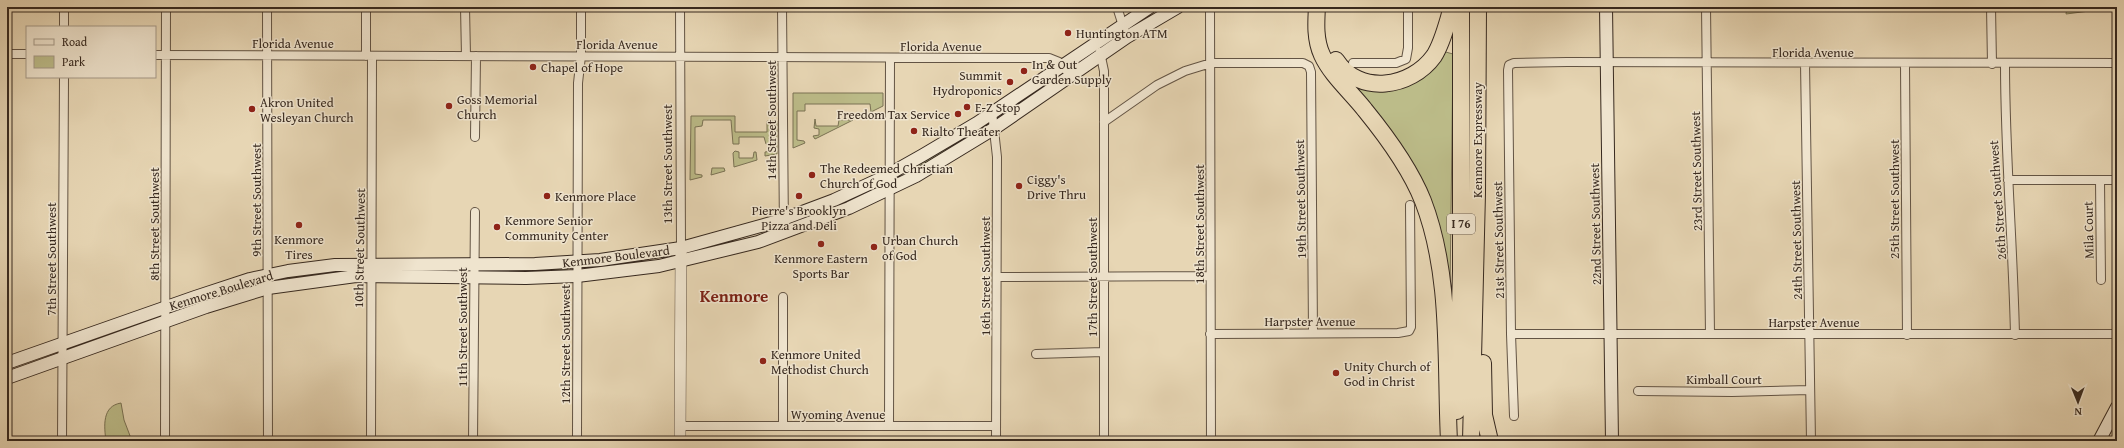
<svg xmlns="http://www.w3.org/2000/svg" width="2124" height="448" viewBox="0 0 2124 448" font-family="'Gentium Book Plus',serif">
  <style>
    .green { fill: #bcbc89; stroke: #7a7254 }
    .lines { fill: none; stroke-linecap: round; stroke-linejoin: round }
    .minor-casing { stroke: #635444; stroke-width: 10 }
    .tertiary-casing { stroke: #635444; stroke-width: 12 }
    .secondary-casing { stroke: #37291f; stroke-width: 14 }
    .motorway-casing { stroke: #37291f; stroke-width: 18 }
    .minor { stroke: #efe4ce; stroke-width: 8 }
    .tertiary { stroke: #efe4ce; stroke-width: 11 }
    .secondary { stroke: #efe4ce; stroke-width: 12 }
    .motorway { stroke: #e7d6b4; stroke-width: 16 }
    .poi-dot { fill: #8f2418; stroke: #efe4ce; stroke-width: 1.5 }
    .labels { text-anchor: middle; stroke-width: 3; stroke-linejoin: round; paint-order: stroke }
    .shield { fill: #efe4ce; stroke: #6e6154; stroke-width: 1 }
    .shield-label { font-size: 12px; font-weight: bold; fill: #37291f }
    .poi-label { font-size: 13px; fill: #37291f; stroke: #efe4ce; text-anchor: start }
    .street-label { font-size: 13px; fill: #37291f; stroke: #efe4ce }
    .district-label { font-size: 17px; font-weight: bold; fill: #7a1f14; stroke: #efe4ce }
  </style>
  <rect width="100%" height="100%" fill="#e7d6b4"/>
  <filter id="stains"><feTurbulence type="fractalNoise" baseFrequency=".005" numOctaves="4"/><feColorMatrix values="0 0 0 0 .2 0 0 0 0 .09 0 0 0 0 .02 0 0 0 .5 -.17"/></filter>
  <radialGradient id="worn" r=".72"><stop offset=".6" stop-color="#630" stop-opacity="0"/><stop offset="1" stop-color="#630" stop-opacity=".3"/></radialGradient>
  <path class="green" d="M2067,7h50v6l-12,-4 -39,5z
    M1442,51l11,3 -3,239 -17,-81 -87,-131c28,6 56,14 80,-6 7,-6 11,-17 16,-24z
    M793,93h90v13l-12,6 -1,-8h-65v7h-8v29l7,1 1,2 -12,5z
    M691,116h44v16h32v-11h10v33l-12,2v-4l7,-1v-7h-6l-2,-7h-25v7h-6l-2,-24h-28l-1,6 -7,1v47l7,1v2l-12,3z
    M815,119l1,7h22l1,-6h14l-38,19 -2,-3 6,-1v-6l-5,-1z
    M979,129l1,3 -71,42 -2,-2z
    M735,151l4,1v6h14l1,-6h2l1,8 -23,7 -1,-14z
    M712,168h12l1,3 -14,4z
    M558,268l10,2 -83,4v-4z
    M121,403l3,17 8,21h-26c-2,-15 -4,-35 15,-38z"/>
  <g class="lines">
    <g class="minor-casing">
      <path id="minor" d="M267,7l1,434
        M465,7l1,49
        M680,7l1,241
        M782,7l2,226
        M1117,7l7,22
        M1210,7l1,434
        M1706,7l4,327
        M1991,7l1,57
        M64,27v-20
        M1100,52l4,19v370
        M7,54h20
        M155,55l894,3 10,4 12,14
        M366,56v-49
        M1353,63h43l10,-4 2,-11v-41
        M1805,63l6,378
        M1905,64l2,271
        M2005,64c0,90 8,180 10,271
        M992,112l5,45 -1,284
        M1104,122l53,-37 28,-14 26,-8h92l6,3 2,6 2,261
        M475,137l1,-81
        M2008,180h109
        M2100,180l1,100
        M997,277l213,-1
        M1210,334l188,-1 11,-2 2,-4 -1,-122
        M1511,334h606
        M1036,354l67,-2
        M1638,391l94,1 78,-2
        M1514,416l-3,-82 -3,-264 1,-5 5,-2 53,-1 550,1
        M783,425v-128
        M680,426h316
        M889,426l1,-368
        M62,441l2,-364
        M165,441l1,-434
        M371,441l1,-385
        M473,441l2,-229
        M577,441l1,-358 3,-27v-49"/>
    </g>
    <g class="tertiary-casing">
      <path id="tertiary" d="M680,441l1,-189"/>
    </g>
    <g class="secondary-casing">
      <path id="secondary" d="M1606,7l6,434
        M7,363l188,-66 55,-18 38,-8 47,-6 200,-1 65,-4 81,-12 97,-27 56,-21 50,-23 39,-22 54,-32 173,-116
        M7,378l199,-71 62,-19 88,-12 170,2 51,-2 82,-10 99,-24 91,-34 67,-32 79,-48 132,-91 51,-30
        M2099,441l18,-34"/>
    </g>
    <g class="motorway-casing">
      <path id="motorway" d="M1317,7c-1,16 -2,33 5,48 9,20 29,37 43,55 22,27 45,58 58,91 29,75 22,161 26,240
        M1336,60c23,36 75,28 98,-4 9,-14 13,-33 18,-49
        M1483,363l1,52 6,26
        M1457,411l4,-140v-264
        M1471,441l6,-248 1,-186"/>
    </g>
    <use href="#minor" class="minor"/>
    <use href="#tertiary" class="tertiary"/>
    <use href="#secondary" class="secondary"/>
    <use href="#motorway" class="motorway"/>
  </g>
  <g class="poi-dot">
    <circle cx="1068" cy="33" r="4"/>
    <circle cx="533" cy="67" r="4"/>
    <circle cx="1024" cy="71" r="4"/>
    <circle cx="1010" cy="82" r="4"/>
    <circle cx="449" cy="106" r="4"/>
    <circle cx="967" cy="107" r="4"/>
    <circle cx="252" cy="109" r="4"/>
    <circle cx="958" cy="114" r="4"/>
    <circle cx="914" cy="131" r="4"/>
    <circle cx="812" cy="175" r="4"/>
    <circle cx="1019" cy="186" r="4"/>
    <circle cx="547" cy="196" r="4"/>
    <circle cx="799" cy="196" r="4"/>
    <circle cx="299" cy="225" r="4"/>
    <circle cx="497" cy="227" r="4"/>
    <circle cx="821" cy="244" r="4"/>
    <circle cx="874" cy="247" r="4"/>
    <circle cx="763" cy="361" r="4"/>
    <circle cx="1336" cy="373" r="4"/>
  </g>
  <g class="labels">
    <rect class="shield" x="1447" y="214" width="28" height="20" rx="3"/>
    <g class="shield-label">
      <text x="1461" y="228">I 76</text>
    </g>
    <g class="poi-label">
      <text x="1076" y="38">Huntington ATM</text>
      <text x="1032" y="69">In &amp; Out<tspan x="1032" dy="15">Garden Supply</tspan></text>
      <text x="541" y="72">Chapel of Hope</text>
      <text x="1002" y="80" text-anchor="end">Summit<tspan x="1002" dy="15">Hydroponics</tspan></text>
      <text x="457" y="104">Goss Memorial<tspan x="457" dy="15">Church</tspan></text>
      <text x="260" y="107">Akron United<tspan x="260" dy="15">Wesleyan Church</tspan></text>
      <text x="975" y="112">E-Z Stop</text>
      <text x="950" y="119" text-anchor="end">Freedom Tax Service</text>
      <text x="922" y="136">Rialto Theater</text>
      <text x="820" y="173">The Redeemed Christian<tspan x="820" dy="15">Church of God</tspan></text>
      <text x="1027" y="184">Ciggy's<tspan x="1027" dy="15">Drive Thru</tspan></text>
      <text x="555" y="201">Kenmore Place</text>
      <text x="799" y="215" text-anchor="middle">Pierre's Brooklyn<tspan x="799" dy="15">Pizza and Deli</tspan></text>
      <text x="505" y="225">Kenmore Senior<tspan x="505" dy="15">Community Center</tspan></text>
      <text x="299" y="244" text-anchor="middle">Kenmore<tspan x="299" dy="15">Tires</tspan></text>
      <text x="882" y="245">Urban Church<tspan x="882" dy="15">of God</tspan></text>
      <text x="821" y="263" text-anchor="middle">Kenmore Eastern<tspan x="821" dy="15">Sports Bar</tspan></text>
      <text x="771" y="359">Kenmore United<tspan x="771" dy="15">Methodist Church</tspan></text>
      <text x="1344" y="371">Unity Church of<tspan x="1344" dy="15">God in Christ</tspan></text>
    </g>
    <g class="street-label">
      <text x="293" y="48">Florida Avenue</text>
      <text x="617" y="49">Florida Avenue</text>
      <text x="941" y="51">Florida Avenue</text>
      <text x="1813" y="57">Florida Avenue</text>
      <text transform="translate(771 120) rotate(-90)" y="5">14th Street Southwest</text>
      <text transform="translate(1477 140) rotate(-90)" y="5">Kenmore Expressway</text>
      <text transform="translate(667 164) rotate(-90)" y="5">13th Street Southwest</text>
      <text transform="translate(1696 171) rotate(-91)" y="5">23rd Street Southwest</text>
      <text transform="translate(1300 199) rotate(-91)" y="5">19th Street Southwest</text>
      <text transform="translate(1894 199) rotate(-90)" y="5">25th Street Southwest</text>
      <text transform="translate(256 200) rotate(-90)" y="5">9th Street Southwest</text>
      <text transform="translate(1997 200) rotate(-94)" y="5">26th Street Southwest</text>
      <text transform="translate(154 224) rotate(-90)" y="5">8th Street Southwest</text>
      <text transform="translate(1199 224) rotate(-90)" y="5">18th Street Southwest</text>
      <text transform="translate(1595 224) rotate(-91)" y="5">22nd Street Southwest</text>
      <text transform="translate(2088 230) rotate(-91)" y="5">Mila Court</text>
      <text transform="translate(1498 240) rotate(-91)" y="5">21st Street Southwest</text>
      <text transform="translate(1796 240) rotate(-91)" y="5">24th Street Southwest</text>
      <text transform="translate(359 248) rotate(-89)" y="5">10th Street Southwest</text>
      <text transform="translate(616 256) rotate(-7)" y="5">Kenmore Boulevard</text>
      <text transform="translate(51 259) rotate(-90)" y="5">7th Street Southwest</text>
      <text transform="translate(985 276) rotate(-90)" y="5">16th Street Southwest</text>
      <text transform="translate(1092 277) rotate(-90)" y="5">17th Street Southwest</text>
      <text transform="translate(221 290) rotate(-17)" y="5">Kenmore Boulevard</text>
      <text x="1310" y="326">Harpster Avenue</text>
      <text x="1814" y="327">Harpster Avenue</text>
      <text transform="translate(462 327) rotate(-90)" y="5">11th Street Southwest</text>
      <text transform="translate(565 344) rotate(-90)" y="5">12th Street Southwest</text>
      <text x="1724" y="384">Kimball Court</text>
      <text x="838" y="419">Wyoming Avenue</text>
    </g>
    <g class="district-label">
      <text x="734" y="302">Kenmore</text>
    </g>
  </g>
  <rect width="2124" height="448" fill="none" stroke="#e7d6b4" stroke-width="24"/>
  <rect x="8" y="8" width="2108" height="432" fill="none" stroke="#37291f" stroke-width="2"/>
  <rect x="12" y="12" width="2100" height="424" fill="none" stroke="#37291f"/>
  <rect x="26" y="26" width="130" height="52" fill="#efe4ce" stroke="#a59988"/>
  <rect x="34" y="39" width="20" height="6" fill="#efe4ce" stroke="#a59988"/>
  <text x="62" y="46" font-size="12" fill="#37291f">Road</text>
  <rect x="34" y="56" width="20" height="12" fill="#bcbc89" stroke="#a59988"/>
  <text x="62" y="66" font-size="12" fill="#37291f">Park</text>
  <g transform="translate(2078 402) rotate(179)" stroke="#efe4ce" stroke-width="3" paint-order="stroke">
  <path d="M0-3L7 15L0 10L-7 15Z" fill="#37291f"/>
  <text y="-6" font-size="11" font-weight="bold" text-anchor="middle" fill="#37291f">N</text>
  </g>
  <rect width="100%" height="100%" filter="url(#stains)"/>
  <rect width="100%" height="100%" fill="url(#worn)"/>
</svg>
